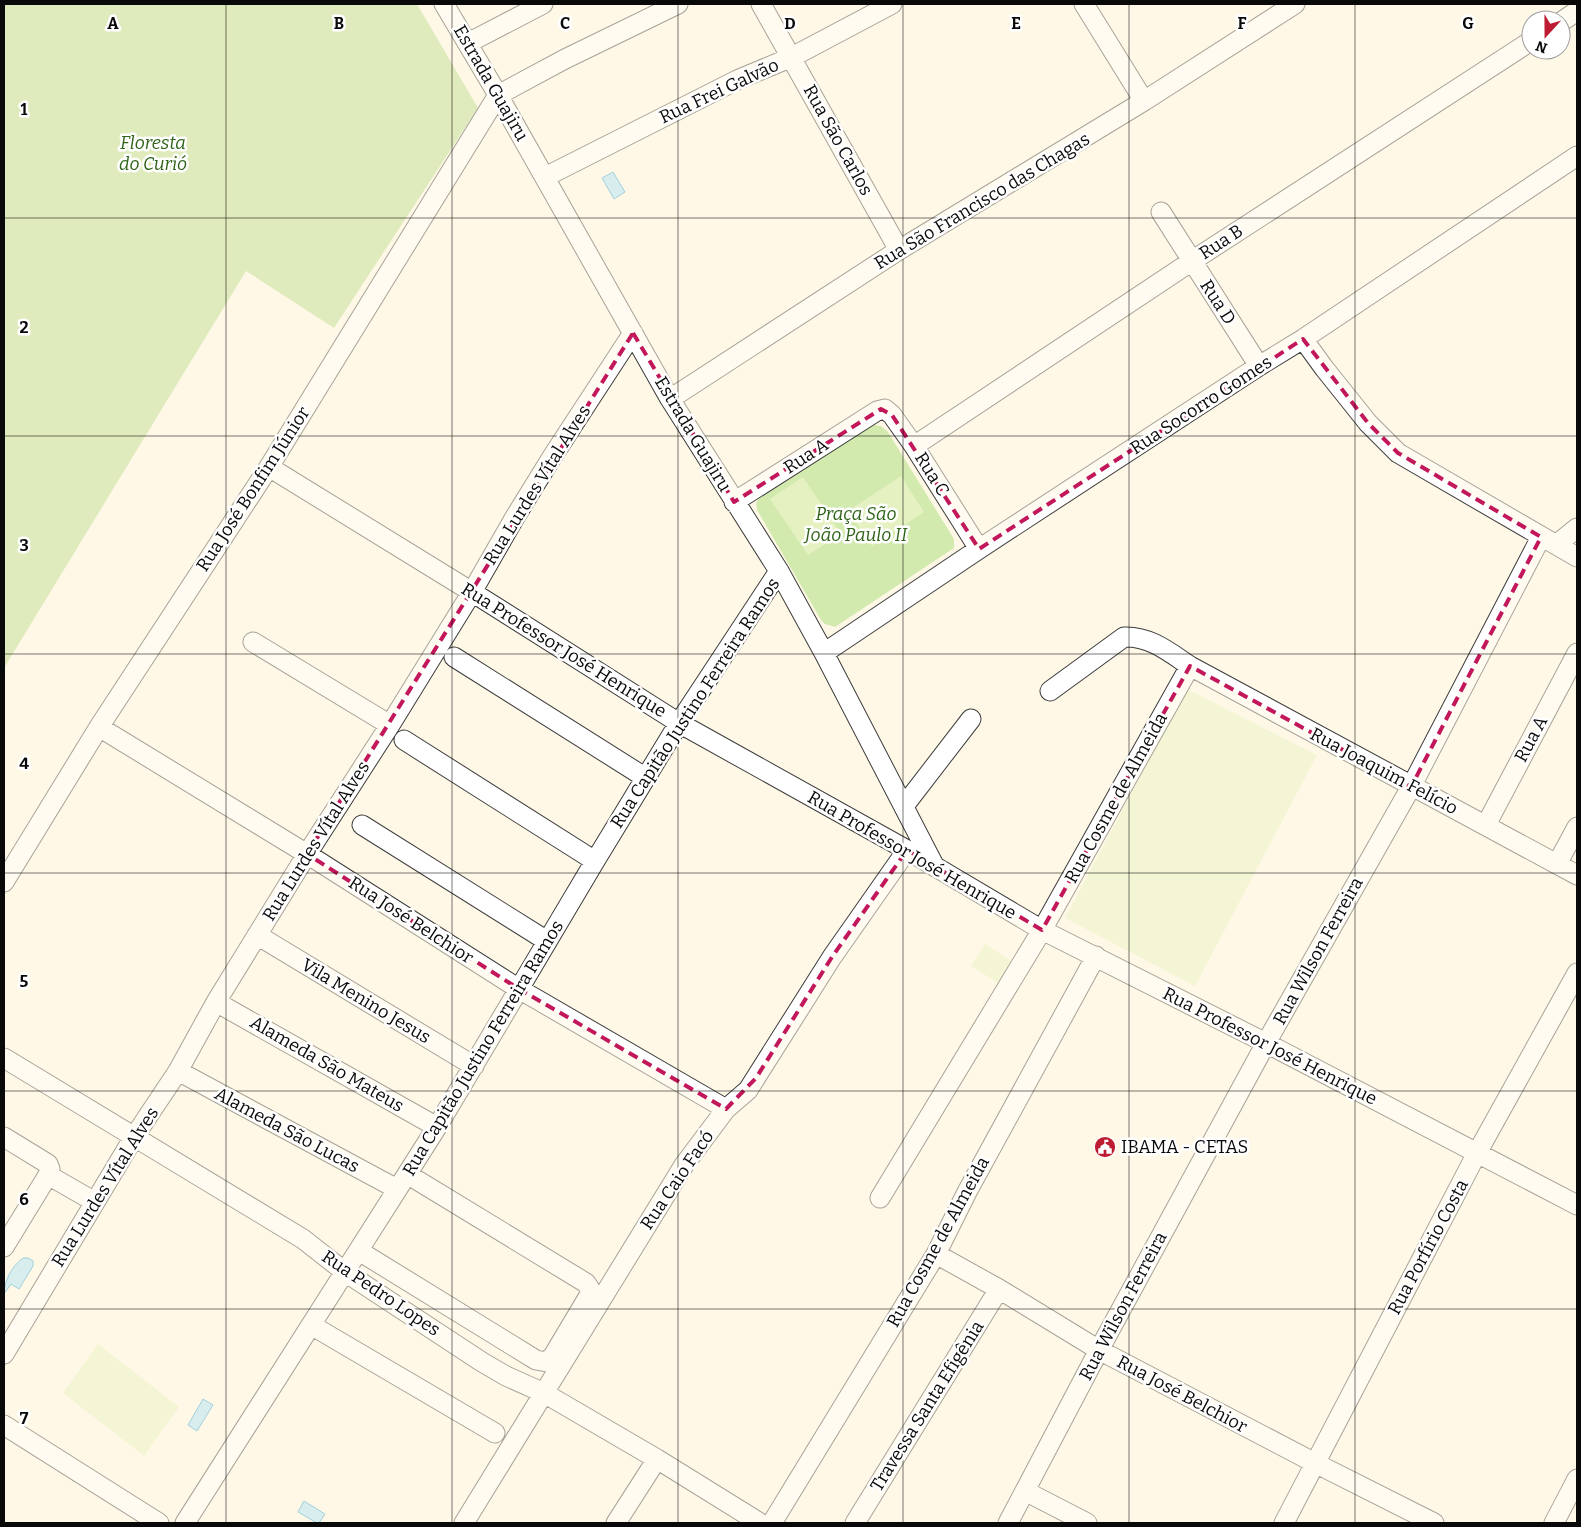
<svg xmlns="http://www.w3.org/2000/svg" width="1581" height="1527" viewBox="0 0 1581 1527" font-family="Bitter,serif">
  <style>
    .green { fill: #d3eaaf }
    .forest { fill: #b8db8d }
    .pitch { fill: #e5f1c1 }
    .water { fill: #a8e2f9; stroke: #2ca0d3 }
    .lines { fill: none; stroke-linecap: round; stroke-linejoin: round }
    .minor-casing { stroke: #3c3c3c; stroke-width: 21 }
    .minor { stroke: #fff; stroke-width: 19 }
    .marked { fill: none; stroke: #c2185b; stroke-width: 4; stroke-dasharray: 10 6; stroke-linejoin: round }
    .grid { fill: none; stroke: #090909; stroke-width: 1; stroke-opacity: 0.55 }
    .labels { text-anchor: middle; stroke-width: 5; stroke-linejoin: round; paint-order: stroke }
    .street-label { font-size: 18px; fill: #090909; stroke: #fff }
    .park-label { font-size: 18px; font-style: italic; fill: #2f6318; stroke: #fff }
    .poi-label { font-size: 18px; fill: #090909; stroke: #fff; text-anchor: start }
    .grid-label { font-size: 16px; text-anchor: middle; font-weight: bold; fill: #090909; stroke: #fff; stroke-width: 5; stroke-linejoin: round; paint-order: stroke }
  </style>
  <rect width="100%" height="100%" fill="#fff8e6"/>
  <path class="green" d="M873,425l8,1 7,6 66,107v9l-119,79 -10,-3 -4,-4 -64,-110 -1,-7 4,-6z"/>
  <path class="forest" d="M4,4h413l61,104 -144,220 -88,-57 -242,397z"/>
  <path class="pitch" d="M901,476l23,36 -52,34 -24,-35z
    M803,477l38,57 -33,21 -38,-56z
    M1187,689l130,66 -122,231 -130,-68z
    M985,944l30,19 -14,22 -30,-19z
    M98,1344l81,63 -35,49 -81,-63z"/>
  <path class="water" d="M613,172l12,20 -11,7 -12,-21z
    M23,1258h5l5,3v5l-14,23 -8,-5 -7,10c0,-13 8,-28 19,-36z
    M203,1399l10,6 -16,26 -9,-6z
    M304,1501l21,13 -6,9h-2l-19,-11z"/>
  <g class="lines">
    <g class="minor-casing">
      <path id="minor" d="M444,4l54,91 172,304 109,172 45,82 111,214
        M761,4l138,246
        M1084,4l60,97
        M1561,22l16,-11
        M468,43l75,-39
        M545,177l192,-97 55,-23 100,-53
        M1161,212l98,154
        M1303,339l21,29 44,55 30,30 179,104
        M670,399l229,-149 245,-149 151,-97
        M914,446l278,-185 339,-220
        M269,467l203,125 207,131 228,127 135,80 224,113 311,162
        M734,502l143,-91 8,-2 7,6 22,31 65,103
        M1556,545l21,-17
        M253,642l137,83
        M824,653l155,-104 280,-183 44,-27 274,-183
        M454,657l192,121
        M1050,691l74,-54c26,-1 45,15 66,29l387,209
        M99,727l208,127 212,135 207,120
        M404,740l191,121
        M904,806l67,-87
        M362,825l185,116
        M1486,825l91,-172
        M1557,864l20,-37
        M4,882l95,-155 170,-260 229,-372 67,-36 113,-55
        M257,935l217,131
        M216,1002l221,125
        M4,1058l299,181 42,33 137,90 24,14 38,17 113,66 103,64
        M178,1071l219,118
        M4,1137l44,27 2,5 -2,6 -44,72
        M48,1175l47,27
        M880,1198l162,-268 148,-264
        M359,1251l177,109 11,2 6,-6 37,-62v-5l-4,-6 -179,-109
        M936,1254l63,35 100,61 216,113 119,60
        M311,1325l184,108
        M4,1354l130,-217 44,-66 38,-69 91,-148 83,-129 82,-133 43,-75 37,-60 81,-124
        M4,1425l155,98
        M1025,1491l62,32
        M185,1523l252,-396 158,-266 84,-138 100,-152
        M464,1523l220,-358 42,-56 22,-19 84,-133 75,-107
        M616,1523l41,-64
        M772,1523l164,-269 31,-62 129,-236
        M855,1523l144,-234
        M1008,1523l91,-173 167,-307 145,-256 130,-250
        M1284,1523l193,-370 100,-180
        M1554,1523l23,-44"/>
    </g>
    <use href="#minor" class="minor"/>
  </g>
  <path d="M0 0H1581V1527H0ZM633,333l101,169 147,-93 11,6 87,134 324,-210 65,84 30,30 143,84 -130,250 -221,-121 -148,264 -135,-80 -75,107 -76,121 -30,31 -207,-120 -212,-135z" fill="#fff8e6" fill-opacity=".55" fill-rule="evenodd"/>
  <path class="marked" d="M633,333l101,169 147,-93 11,6 87,134 324,-210 65,84 30,30 143,84 -130,250 -221,-121 -148,264 -135,-80 -75,107 -76,121 -30,31 -207,-120 -212,-135z"/>
  <path class="grid" d="M226,4v1519M452,4v1519M678,4v1519M903,4v1519M1129,4v1519M1355,4v1519M4,218h1573M4,436h1573M4,654h1573M4,873h1573M4,1091h1573M4,1309h1573"/>
  <defs>
    <g id="civic-disc" transform="scale(1.125)"><circle r="9.5" fill="#be1c33" stroke="#fff"/><path d="M-.6-6.5H3V-4.5H.6V-3L4-1V1h2V6H-6V1h2V-1L-.6-3ZM-1.2 2.5V6h2.4V2.5Z" fill="#fff"/></g>
  </defs>
  <g fill-rule="evenodd">
    <use href="#civic-disc" x="1105" y="1147"/>
  </g>
  <g class="labels">
    <g class="street-label">
      <text transform="translate(491 83) rotate(60)" y="6">Estrada Guajiru</text>
      <text transform="translate(719 91) rotate(-25)" y="6">Rua Frei Galvão</text>
      <text transform="translate(838 140) rotate(61)" y="6">Rua São Carlos</text>
      <text transform="translate(982 201) rotate(-31)" y="6">Rua São Francisco das Chagas</text>
      <text transform="translate(1221 242) rotate(-33)" y="6">Rua B</text>
      <text transform="translate(1218 302) rotate(57)" y="6">Rua D</text>
      <text transform="translate(1201 405) rotate(-33)" y="6">Rua Socorro Gomes</text>
      <text transform="translate(693 434) rotate(59)" y="6">Estrada Guajiru</text>
      <text transform="translate(806 456) rotate(-33)" y="6">Rua A</text>
      <text transform="translate(932 474) rotate(58)" y="6">Rua C</text>
      <text transform="translate(537 485) rotate(-58)" y="6">Rua Lurdes Vítal Alves</text>
      <text transform="translate(253 489) rotate(-57)" y="6">Rua José Bonfim Júnior</text>
      <text transform="translate(564 650) rotate(32)" y="6">Rua Professor José Henrique</text>
      <text transform="translate(695 703) rotate(-57)" y="6">Rua Capitão Justino Ferreira Ramos</text>
      <text transform="translate(1531 739) rotate(-62)" y="6">Rua A</text>
      <text transform="translate(1384 771) rotate(28)" y="6">Rua Joaquim Felício</text>
      <text transform="translate(1116 798) rotate(-61)" y="6">Rua Cosme de Almeida</text>
      <text transform="translate(316 841) rotate(-58)" y="6">Rua Lurdes Vítal Alves</text>
      <text transform="translate(912 855) rotate(30)" y="6">Rua Professor José Henrique</text>
      <text transform="translate(411 920) rotate(33)" y="6">Rua José Belchior</text>
      <text transform="translate(1318 951) rotate(-61)" y="6">Rua Wilson Ferreira</text>
      <text transform="translate(366 1001) rotate(31)" y="6">Vila Menino Jesus</text>
      <text transform="translate(1270 1046) rotate(27)" y="6">Rua Professor José Henrique</text>
      <text transform="translate(483 1048) rotate(-59)" y="6">Rua Capitão Justino Ferreira Ramos</text>
      <text transform="translate(327 1064) rotate(30)" y="6">Alameda São Mateus</text>
      <text transform="translate(287 1130) rotate(28)" y="6">Alameda São Lucas</text>
      <text transform="translate(677 1180) rotate(-56)" y="6">Rua Caio Facó</text>
      <text transform="translate(105 1187) rotate(-58)" y="6">Rua Lurdes Vítal Alves</text>
      <text transform="translate(938 1242) rotate(-61)" y="6">Rua Cosme de Almeida</text>
      <text transform="translate(1428 1247) rotate(-62)" y="6">Rua Porfírio Costa</text>
      <text transform="translate(381 1293) rotate(34)" y="6">Rua Pedro Lopes</text>
      <text transform="translate(1123 1306) rotate(-62)" y="6">Rua Wilson Ferreira</text>
      <text transform="translate(1182 1394) rotate(28)" y="6">Rua José Belchior</text>
      <text transform="translate(927 1406) rotate(-58)" y="6">Travessa Santa Efigênia</text>
    </g>
    <g class="park-label">
      <text x="153" y="149">Floresta<tspan x="153" dy="21">do Curió</tspan></text>
      <text x="856" y="520">Praça São<tspan x="856" dy="21">João Paulo II</tspan></text>
    </g>
    <g class="poi-label">
      <text x="1121" y="1153">IBAMA - CETAS</text>
    </g>
  </g>
  <g class="grid-label">
    <text x="113" y="29">A</text>
    <text x="339" y="29">B</text>
    <text x="565" y="29">C</text>
    <text x="790" y="29">D</text>
    <text x="1016" y="29">E</text>
    <text x="1242" y="29">F</text>
    <text x="1468" y="29">G</text>
    <text x="24" y="115">1</text>
    <text x="24" y="333">2</text>
    <text x="24" y="551">3</text>
    <text x="24" y="769">4</text>
    <text x="24" y="987">5</text>
    <text x="24" y="1205">6</text>
    <text x="24" y="1424">7</text>
  </g>
  <rect width="1581" height="1527" fill="none" stroke="#090909" stroke-width="10"/>
  <g transform="translate(1546 35) rotate(201)"><circle r="24" fill="#ffffff" stroke="#9d9d9d"/>
  <path d="M0-4L9 19L0 12L-9 19Z" fill="#be1c33"/>
  <text y="-8" font-size="14" font-weight="bold" text-anchor="middle" fill="#090909">N</text>
  </g>
</svg>
